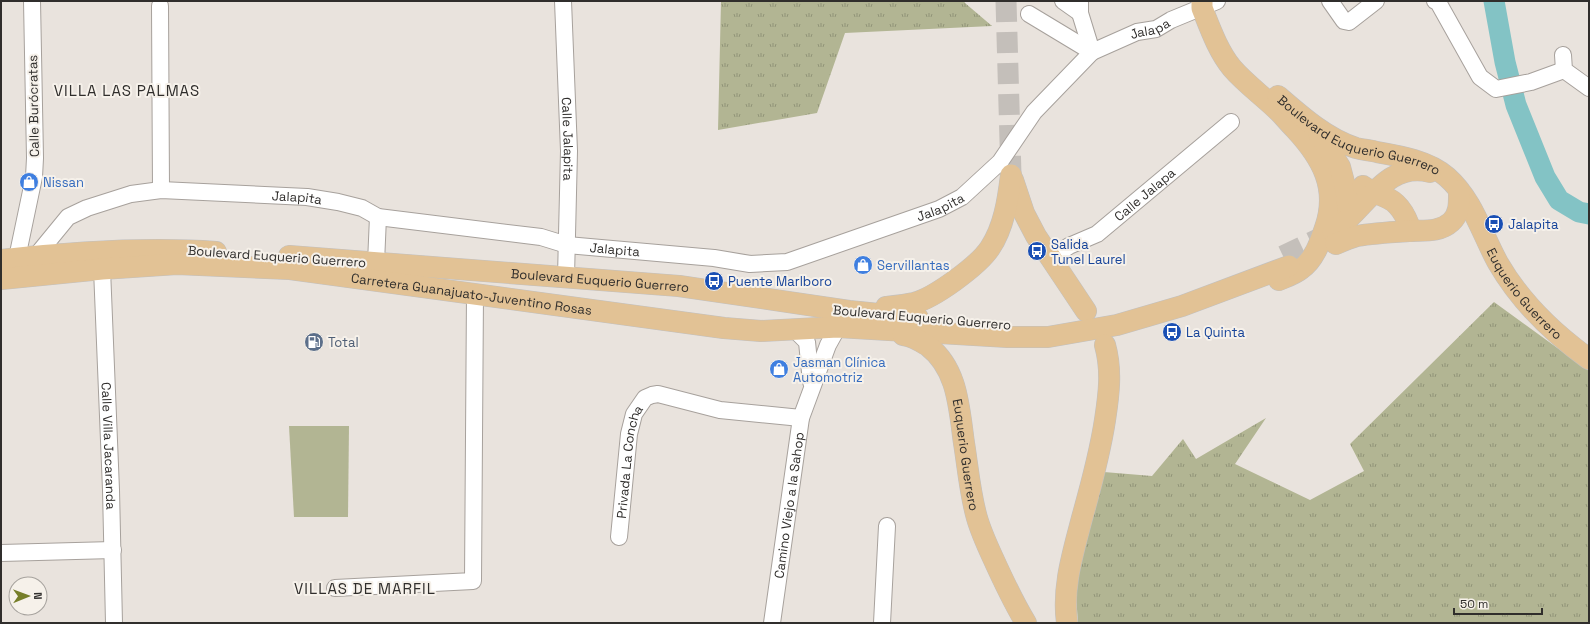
<svg xmlns="http://www.w3.org/2000/svg" width="1590" height="624" viewBox="0 0 1590 624" font-family="'Space Grotesk',sans-serif">
  <style>
    .grass { fill: url(#grass-tufts) }
    .green { fill: #b2b593 }
    .lines { fill: none; stroke-linecap: round; stroke-linejoin: round }
    .river { stroke: #83c3c5; stroke-width: 21 }
    .major-tunnel { stroke: #c4bfba; stroke-width: 21; stroke-dasharray: 21 10; stroke-linecap: butt }
    .minor-casing { stroke: #a7a19c; stroke-width: 18 }
    .major-casing { stroke: #c1c0c0; stroke-width: 22 }
    .minor { stroke: #fff; stroke-width: 16 }
    .major { stroke: #e2c295; stroke-width: 21 }
    .labels { text-anchor: middle; stroke-width: 4; stroke-linejoin: round; paint-order: stroke }
    .street-label { font-size: 13px; fill: #302e2c; stroke: #f6f1ea }
    .shop-label { font-size: 13px; fill: #366cbe; stroke: #f6f1ea; text-anchor: start }
    .transit-label { font-size: 13px; fill: #164399; stroke: #f6f1ea; text-anchor: start }
    .service-label { font-size: 13px; fill: #4e5e75; stroke: #f6f1ea; text-anchor: start }
    .quarter-label { font-size: 15px; letter-spacing: 1px; fill: #302e2c; stroke: #f6f1ea }
  </style>
  <defs>
    <pattern id="grass-tufts" width="24" height="20" patternUnits="userSpaceOnUse"><rect width="24" height="20" fill="#b2b593"/><path d="M3 7l-1-3M5 7V3M7 7l1-3M15 17l-1-3M17 17v-4M19 17l1-3" fill="none" stroke="#919478"/></pattern>
  </defs>
  <rect width="100%" height="100%" fill="#e9e3dd"/>
  <path class="grass" d="M721,1h243l1,2 27,23 -147,7 -28,80 -99,17z
    M1494,302l95,69v252h-511l-3,-42 29,-109 48,4 31,-37 13,20 70,-41 -31,46 75,36 54,-29 -14,-27z"/>
  <path class="green" d="M289,426h60l-1,91h-54z"/>
  <g class="lines">
    <path class="river" d="M1494,1l11,61 11,43 29,72 14,23 20,12 10,2"/>
    <path class="major-tunnel" d="M1006,1l5,174
      M1283,256l50,-24"/>
    <g class="minor-casing">
      <g id="minor">
        <path id="s1" d="M563,1l6,150 -3,126"/>
        <path d="M1063,1l17,12"/>
        <path d="M1330,1l14,20 5,1 27,-21"/>
        <path d="M1435,1l3,1 42,75 16,12 35,-7 33,-12"/>
        <path d="M160,6l1,184"/>
        <path id="s2" d="M1029,14l63,38 45,-20 19,-3 15,-9 46,-19"/>
        <path d="M1563,55l1,15 25,18"/>
        <path id="s3" d="M36,256l32,-39 19,-9 44,-14 30,-4 146,7 31,5 24,6 16,9 163,20 26,8 147,13 36,6 37,-2 152,-53 23,-12 38,-35 34,-50 58,-60 -12,-39v-12"/>
        <path d="M17,258l17,-81 1,-19 -3,-157"/>
        <path id="s4" d="M1051,258l18,-12 28,-12 134,-112"/>
        <path d="M376,263l2,-46"/>
        <path id="s5" d="M102,269l9,221 3,133"/>
        <path d="M794,329l13,13 4,40"/>
        <path id="s6" d="M619,537l10,-103 5,-20 11,-16 7,-3 6,-1 62,16 81,8"/>
        <path d="M1,553l112,-3"/>
        <path d="M335,588l138,-7 2,-287"/>
        <path id="s7" d="M772,623l29,-205 27,-73 10,-18"/>
        <path d="M882,623l5,-97"/>
      </g>
    </g>
    <g class="major-casing">
      <g id="major">
        <path d="M1202,1v7c8,20 16,43 30,60 12,14 28,26 42,39 8,7 14,15 21,22 27,29 44,59 30,99 -5,15 -11,32 -24,41 -6,5 -15,8 -22,11"/>
        <path id="s8" d="M1278,96c23,20 49,43 78,52 7,2 14,2 21,4 23,4 52,9 70,25 26,23 35,57 51,86 22,38 56,71 91,96"/>
        <path d="M1319,134l21,33 6,23 3,28"/>
        <path d="M1013,180l11,33 12,23 50,75"/>
        <path d="M1363,186c10,8 12,6 22,11 14,5 22,21 26,34"/>
        <path d="M1333,232c5,-5 11,-9 16,-14 24,-23 44,-56 81,-46"/>
        <path d="M1336,244c7,-3 14,-6 21,-8 16,-3 35,-4 52,-5 14,-1 30,2 42,-9 9,-8 8,-20 8,-31"/>
        <path id="s9" d="M289,256l390,30 170,25 69,7"/>
        <path d="M1,260c71,-8 144,-13 215,-8"/>
        <path id="s10" d="M1,279l101,-10 75,-5 113,5 434,59 37,3 77,-4 170,10h40l69,-12 65,-19 107,-40"/>
        <path d="M886,307c9,-1 19,-2 28,-4 20,-5 64,-37 76,-55 14,-21 18,-48 21,-73"/>
        <path id="s11" d="M903,335c10,1 17,6 25,11 30,23 31,62 36,97 4,25 6,51 13,75 4,14 10,27 16,40 10,22 20,44 33,65"/>
        <path d="M1067,623c-5,-36 6,-70 15,-105 9,-32 18,-65 23,-98 4,-26 7,-50 0,-75"/>
      </g>
    </g>
    <use href="#minor" class="minor"/>
    <use href="#major" class="major"/>
  </g>
  <defs>
    <g id="shop-disc" transform="scale(1)"><circle r="9.5" fill="#3f7fe0" stroke="#f6f1ea"/><path d="M-5-2.5h2.3a2.7 3.5 0 0 1 5.4 0H5L5.5 6h-11ZM-1.5-2.5h3a1.5 2.3 0 0 0-3 0Z" fill="#fff"/></g>
    <g id="bus-disc" transform="scale(1)"><circle r="9.5" fill="#1a4fb4" stroke="#f6f1ea"/><path d="M-5-6H5V4H4V6H2V4H-2V6H-4V4H-5ZM-3.5-4V0h7V-4ZM-3.5 1.2v1.5H-2V1.2ZM2 1.2v1.5H3.5V1.2Z" fill="#fff"/></g>
    <g id="fuel-disc" transform="scale(1)"><circle r="9.5" fill="#5c6f8a" stroke="#f6f1ea"/><path d="M-5.5-6h7V0h2V4h1.3V-2.5L3-4.5l.8-.8L6-3V5H2.5V1h-1V6h-7ZM-4.2-4.7v3.2H.2V-4.7Z" fill="#fff"/></g>
  </defs>
  <g fill-rule="evenodd">
    <use href="#shop-disc" x="29" y="182"/>
    <use href="#bus-disc" x="1494" y="224"/>
    <use href="#bus-disc" x="1037" y="251"/>
    <use href="#shop-disc" x="863" y="265"/>
    <use href="#bus-disc" x="714" y="281"/>
    <use href="#bus-disc" x="1172" y="332"/>
    <use href="#fuel-disc" x="314" y="342"/>
    <use href="#shop-disc" x="779" y="369"/>
  </g>
  <g class="labels">
    <g class="street-label">
      <text dy="5" stroke="none"><textPath href="#s2" startOffset="136">Jalapa</textPath></text>
      <text transform="translate(33 106) rotate(-91)" y="5">Calle Burócratas</text>
      <text dy="5" stroke="none"><textPath href="#s8" startOffset="92">Boulevard Euquerio Guerrero</textPath></text>
      <text dy="5" stroke="none"><textPath href="#s1" startOffset="138">Calle Jalapita</textPath></text>
      <text dy="5" stroke="none"><textPath href="#s4" startOffset="114">Calle Jalapa</textPath></text>
      <text dy="5" stroke="none"><textPath href="#s3" startOffset="284">Jalapita</textPath></text>
      <text dy="5" stroke="none"><textPath href="#s3" startOffset="944">Jalapita</textPath></text>
      <text dy="5" stroke="none"><textPath href="#s3" startOffset="608">Jalapita</textPath></text>
      <text transform="translate(277 256) rotate(4)" y="5">Boulevard Euquerio Guerrero</text>
      <text dy="5" stroke="none"><textPath href="#s9" startOffset="312">Boulevard Euquerio Guerrero</textPath></text>
      <text dy="5" stroke="none"><textPath href="#s8" startOffset="332">Euquerio Guerrero</textPath></text>
      <text dy="5" stroke="none"><textPath href="#s10" startOffset="473">Carretera Guanajuato-Juventino Rosas</textPath></text>
      <text transform="translate(922 317) rotate(5)" y="5">Boulevard Euquerio Guerrero</text>
      <text dy="5" stroke="none"><textPath href="#s5" startOffset="177">Calle Villa Jacaranda</textPath></text>
      <text dy="5" stroke="none"><textPath href="#s11" startOffset="146">Euquerio Guerrero</textPath></text>
      <text dy="5" stroke="none"><textPath href="#s6" startOffset="76">Privada La Concha</textPath></text>
      <text dy="5" stroke="none"><textPath href="#s7" startOffset="119">Camino Viejo a la Sahop</textPath></text>
    </g>
    <g class="shop-label">
      <text x="43" y="187">Nissan</text>
      <text x="877" y="270">Servillantas</text>
      <text x="793" y="367">Jasman Clínica<tspan x="793" dy="15">Automotriz</tspan></text>
    </g>
    <g class="transit-label">
      <text x="1508" y="229">Jalapita</text>
      <text x="1051" y="249">Salida<tspan x="1051" dy="15">Tunel Laurel</tspan></text>
      <text x="728" y="286">Puente Marlboro</text>
      <text x="1186" y="337">La Quinta</text>
    </g>
    <g class="service-label">
      <text x="328" y="347">Total</text>
    </g>
    <g class="quarter-label">
      <text x="127" y="96">VILLA LAS PALMAS</text>
      <text x="365" y="594">VILLAS DE MARFIL</text>
    </g>
  </g>
  <rect width="1590" height="624" fill="none" stroke="#302e2c" stroke-width="4"/>
  <g transform="translate(28 596) rotate(89)"><circle r="19" fill="#f6f1ea" stroke="#a7a39e"/>
  <path d="M0-3L7 15L0 10L-7 15Z" fill="#767e29"/>
  <text y="-6" font-size="11" font-weight="bold" text-anchor="middle" fill="#302e2c">N</text>
  </g>
  <path d="M1454 608v6h88v-6" fill="none" stroke="#302e2c" stroke-width="2"/>
  <text x="1460" y="608" font-size="12" fill="#302e2c" stroke="#f6f1ea" stroke-width="3" paint-order="stroke">50 m</text>
</svg>
